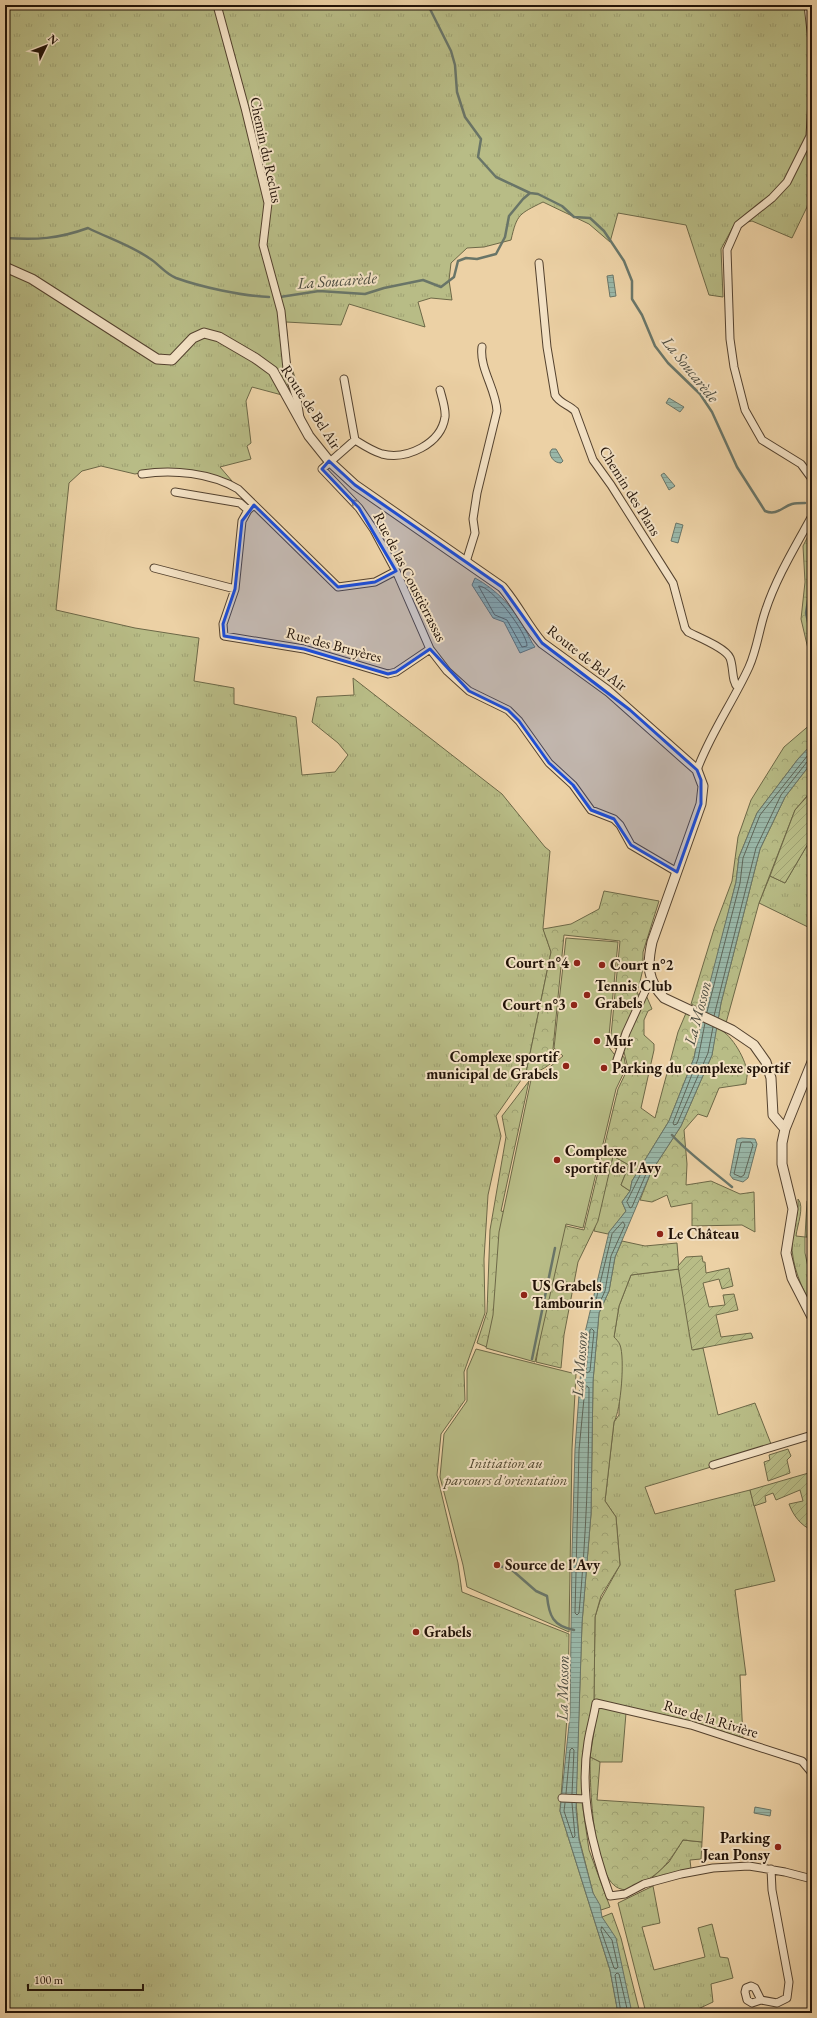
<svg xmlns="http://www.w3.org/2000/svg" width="817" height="2018" viewBox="0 0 817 2018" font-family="'EB Garamond',serif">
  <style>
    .grass { fill: url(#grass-tufts); stroke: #6d6847 }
    .forest { fill: url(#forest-crowns); stroke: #6d6847 }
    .park { fill: #b8bc86; stroke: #6d6847 }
    .garden { fill: url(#garden-furrows); stroke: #6d6847 }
    .water { fill: url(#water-rules); stroke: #697568 }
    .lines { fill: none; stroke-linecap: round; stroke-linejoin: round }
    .shore { stroke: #5e6558; stroke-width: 1 }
    .stream { stroke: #697568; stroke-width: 2.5 }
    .minor-casing { stroke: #54422f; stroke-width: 9 }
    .tertiary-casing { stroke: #54422f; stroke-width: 11 }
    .minor { stroke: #f3e1c4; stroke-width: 7 }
    .tertiary { stroke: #f3e1c4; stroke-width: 9 }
    .oneway { stroke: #95846f }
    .marked { fill: #1d4ed8; fill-opacity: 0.2; stroke: #1d4ed8; stroke-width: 3; stroke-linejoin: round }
    .poi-dot { fill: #8f2418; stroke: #f3e1c4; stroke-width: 1.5 }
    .labels { text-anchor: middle; stroke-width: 4; stroke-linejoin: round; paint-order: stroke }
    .street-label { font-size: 15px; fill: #221308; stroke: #f3e1c4 }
    .poi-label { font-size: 15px; font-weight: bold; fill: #221308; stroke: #f3e1c4; text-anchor: start }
    .park-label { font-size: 15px; font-style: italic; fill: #4f462e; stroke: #f3e1c4 }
    .water-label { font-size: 16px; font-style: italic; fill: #4c4c40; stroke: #f3e1c4 }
  </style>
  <defs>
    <pattern id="grass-tufts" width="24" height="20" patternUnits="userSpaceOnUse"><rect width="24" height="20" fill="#b8bc86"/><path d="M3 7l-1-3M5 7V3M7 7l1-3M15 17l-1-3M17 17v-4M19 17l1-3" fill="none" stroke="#9ea172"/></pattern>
    <pattern id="forest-crowns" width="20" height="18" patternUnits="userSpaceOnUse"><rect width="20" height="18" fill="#b8bc86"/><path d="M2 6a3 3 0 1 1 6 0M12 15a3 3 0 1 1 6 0" fill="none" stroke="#9ea172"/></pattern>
    <pattern id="garden-furrows" width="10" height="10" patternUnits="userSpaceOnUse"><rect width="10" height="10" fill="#b8bc86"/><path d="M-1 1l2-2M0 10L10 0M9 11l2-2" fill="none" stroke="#9ea172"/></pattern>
    <pattern id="water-rules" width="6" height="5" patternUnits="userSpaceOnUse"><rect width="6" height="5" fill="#99b7a8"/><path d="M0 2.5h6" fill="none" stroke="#849c8f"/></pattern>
  </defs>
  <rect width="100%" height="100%" fill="#ecd1a5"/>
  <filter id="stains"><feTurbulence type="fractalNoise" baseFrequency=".005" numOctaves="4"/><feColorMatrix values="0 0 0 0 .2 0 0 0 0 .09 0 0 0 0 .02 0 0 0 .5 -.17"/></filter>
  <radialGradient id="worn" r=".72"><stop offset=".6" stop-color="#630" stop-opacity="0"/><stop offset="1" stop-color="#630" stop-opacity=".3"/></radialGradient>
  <path class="grass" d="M5,5h807v179l-5,23 -15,31 -40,-17 -18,4 -13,24 2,48 -14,-2 -23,-70 -68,-12 -8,29 -21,-18 -46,-22c-24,12 -26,12 -32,38l-27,7 -17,1 -16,15 -2,17 3,20 -21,-2 -13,4 7,25 -76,-23 -8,21 -55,-3 3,37 11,34 -18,2 -30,-8 -6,14 5,42 -4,3 4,13 -31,8 12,14 -48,-11 -25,-1 -24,5 -34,-8 -19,5 -13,12 -13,127 79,18 64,10 -5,43 40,7v16l62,13 6,58 33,-3 13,-17 -10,-12 -26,-21 5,-25 37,-2 -1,-17 149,116 43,53 5,4 -7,77 8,24 -25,121 -30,43 5,20 -13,59 -4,64 1,54 -21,59 1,28 -24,34 -4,41 21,88 4,29 107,42 -1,70 -8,107 50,159 8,43h-613z
    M812,837v92l-53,-26 11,-27 15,7z
    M613,1156l16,9 -8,20 9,6 -8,11 4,9 -18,23 -14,-3z
    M812,1195v42h-7v16l3,14h4v40c-10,-19 -21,-42 -20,-65 1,-15 7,-27 6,-43 7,7 -1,27 -2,37l9,1 2,-36z
    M679,1269l14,81 10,-2 15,67 37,-12 16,41 -60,23 -66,20 10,27 95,-24 25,91 -40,9 11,85h-6l3,63 -51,-16 -98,-22 1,-83 5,-16 20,-36 -4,-48 -11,-16 9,-79 5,-7 1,-69 -6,-9 5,-31 12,-31z
    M598,1707l28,6 -4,49h-22l-10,-5z
    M683,1840l19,2 -1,17 -11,1 1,9 -39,9 17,-16z
    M653,1886l7,37 -18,4 12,43 51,-13 -7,-29 14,-4 8,33 8,1 5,20 -22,6 2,18 -15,7 -1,4h-51l-28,-110z"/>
  <path class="forest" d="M812,528v138l-11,-47 4,-37 -2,-36z
    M812,723v21l-14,15 -41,54 -18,44 -3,25 -32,128 -13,-6 23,-75 18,-48 6,-44 13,-37 33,-53z
    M812,762v28l-17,20 -36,93 -33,120 -8,-3 3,-17 39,-154 25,-52z
    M604,891l55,10 -16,51v17l-6,25 9,1 6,14 -4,2 -4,9v15l10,9v6l-13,58 14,10 23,-86 8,-19 15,8 -7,37 -25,63 -37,60 -2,10 -9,-6 8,-20 -16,-9 -15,65 -20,41 -14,73 -3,33 -25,-6 5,-31 -47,19 -17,-7 10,-31 3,-82 16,-93 -4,-21 27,-35 -28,130 83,19 34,-141 10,-21 -4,-16 -14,-6 10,-105 -56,-6 -11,114 7,7c-10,8 -20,18 -34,17l25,-121 -8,-23 28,-5 28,-15z
    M716,1028c14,3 29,30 31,43 1,4 -1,9 -1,13l-27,4 -12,29 -9,-3 -14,16 3,34 -1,21 25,-4 29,13 14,-2 1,40 -13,-7 -50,1v-23l-21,4 -4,-12 -15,7 -12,-2 11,-28 30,-46 31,-71z
    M622,1241l23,5 32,-3 2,26 -48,6 -12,31 -5,31c2,2 5,5 6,8 5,13 1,65 -6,77l-9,79 11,16 4,48 -19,31 -6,21 -1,83 -10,50 -1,46 -7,-1 6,-172 9,-109 2,-133 6,-68 10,-22 6,-34z
    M590,1757l10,5 -3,38 107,7 -2,35 -19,-2c-15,23 -22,34 -47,46 -5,2 -10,5 -15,3 -29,-7 -31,-106 -31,-132z
    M576,1802h6l7,48 21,57 -9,3 -8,-17 -14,-55z
    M612,1913l9,25 19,75h-8l-30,-96z"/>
  <path class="park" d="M566,938l52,4 -10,104 6,8 10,3 2,11 -10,21 -33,139 -17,-4 -31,138 -49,-14 7,-33 6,-83 33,-157 13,-4 18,-15 -9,-8z
    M476,1349l100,25 -4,75 -3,183 -102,-45 -4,-22 -23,-88 4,-43 23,-33v-31z"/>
  <path class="garden" d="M812,791v46l-27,46 -15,-7 25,-66z
    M702,1256l1,6h2l1,11 23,-5 4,18 -11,3 -3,-10 -16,4 6,24 16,-2 -2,-10 11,-1 4,16 -22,5 5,22 30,-4 2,5 -61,12 -14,-84 8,-9z
    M788,1449l3,7 -4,4 3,13 -22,8 -4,-19 6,-2 -1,-5z
    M812,1472v58c-11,-4 -19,-15 -23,-26l14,-3 -3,-11 -24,10 -3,-7 -8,3 1,6 -12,4 -4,-16z"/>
  <path class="water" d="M613,275l3,21 -6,1 -3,-21z
    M669,398l15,9 -4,5 -14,-9z
    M552,449h4l7,12 -2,2c-6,0 -11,-5 -11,-11z
    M664,473l11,13 -6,4 -8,-15z
    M676,523l7,2 -5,18 -7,-2z
    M475,578c21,11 40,31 51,53 3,5 5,11 9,16l-15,6 -16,-31 -11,-4 -21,-33z
    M812,744v18l-27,35 -25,52 -39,154 -9,52 -31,71 -30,46 -36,85 -6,34 -10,22 -6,68 -2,133 -9,109 -6,186 3,31 14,53 7,12 2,12 14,21 16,75h-14l-8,-43 -50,-159 10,-96 2,-162 3,-104 8,-108 26,-109 17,-21 -4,-9 8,-11 2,-10 37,-60 25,-63 13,-64 29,-112 3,-25 18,-44 41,-54z
    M742,1138l13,1 2,5 -9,34 -5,4 -10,-3 -3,-4 7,-36z
    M755,1807l16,3 -1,6 -16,-3z"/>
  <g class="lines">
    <path class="shore" d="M479,586c12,-1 49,48 48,60l-5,1 -15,-27 -12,-5z
      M707,1012l33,-129 3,-25 17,-43 52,-65
      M714,1016l42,-168 25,-53 26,-33 5,-2
      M705,1023l-7,36 -25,64 1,2 3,-1 31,-71 5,-26
      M743,1142h8l2,3 -9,30 -3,2 -7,-3 7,-31z
      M642,1172h3l1,2 -14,33 -2,1 -3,-6z
      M623,1222l2,3 -14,31 -6,35 -5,11 -3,1 -1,-3 16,-66z
      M592,1329l2,2 -4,40 -3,2 -1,-2 4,-41z
      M587,1386l2,2c0,76 -3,150 -10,225l-2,2 -2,-2 4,-163 6,-62z
      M566,1794l4,-44 2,-2 2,2 -2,44
      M565,1803l-1,8 9,27 2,-2 -3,-33
      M602,1927l10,13 6,27 -2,2 -2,-1 -13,-38z
      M621,2013l-6,-38 2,-2 2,1 9,39"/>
    <path class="stream" d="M428,5l23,46 4,14 2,27 8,25 16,22 -3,18 18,20 34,16
      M5,238c31,2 53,1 83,-10 20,10 42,17 61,30 10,6 15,15 27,20 25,9 66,18 93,19
      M280,297l39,-6 46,3 19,-6 39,-8 18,7 13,-10 4,-16 8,-3 11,1 19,-5 9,-17 4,-21 14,-17 7,-6 8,1 24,12 12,11 16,1 14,13 20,30 8,20v18l10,16 13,31 13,17 32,31 12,18 25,55 28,44c12,5 17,-4 27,-7 4,-1 9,-1 13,-1
      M812,576l-6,37 6,27
      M672,1135c16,18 41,36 60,52
      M532,1359l23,-111
      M497,1565l15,5 24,21 11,5c2,20 6,30 27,34"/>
    <g class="minor-casing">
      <path id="minor" d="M217,5l28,103 23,95 -5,42 18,66 6,58 10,30 3,19
        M808,5l4,35
        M812,101l-2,35 -23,46 -15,16 -34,27 -11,25 3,89 4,28 11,43 17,30 39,24 11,15
        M539,263l8,84 8,48c4,8 14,10 20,16l18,49 18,25 62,98 12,45 3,4c10,5 38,16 42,26 4,10 1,22 8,30
        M344,379l11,61
        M440,390c2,8 6,19 5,27 -4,27 -38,43 -63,37 -10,-3 -19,-9 -27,-14l-33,29 37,39 15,22 22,41 34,78 17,22 22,20 39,19 11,11 30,42 24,22 18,25 23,9 6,6 11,20 46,27
        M142,474c31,-5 69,-1 96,15l100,98 37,-5 21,-11
        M175,492l65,11 8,7
        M254,505l-6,5 -6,11 -7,68 -12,35 1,12 80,13 84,25 8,-2 34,-23
        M466,562l9,-29 -2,-14 4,-26 20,-82c-1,-22 -18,-43 -15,-64
        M154,568l81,21
        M697,770c13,-36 36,-68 52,-103 8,-18 10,-37 16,-55 11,-34 30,-65 47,-96
        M617,1060l9,-27 21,-46 5,-5
        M713,1465l99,-30
        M812,1773l-10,-12 -56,-18 -55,-18 -95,-22c-2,13 -6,26 -8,39 -9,52 4,105 22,154l15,-2 19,-10 37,-10 32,-6 36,-2 36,6 27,7
        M562,1798l24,1
        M761,2000l-9,3 -5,-3 -2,-8 1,-4 5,-2 4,2 6,12 16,3 10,-5 2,-16 -17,-92 -1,-21"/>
    </g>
    <g class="tertiary-casing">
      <path id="tertiary" d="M5,267l27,12 125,80 15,1 21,-22 11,-5 15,4 36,21 18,13 36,65 20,25 26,24 147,102c15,17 25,39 40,56l66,48 89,79 6,16 -2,18 -49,138c-5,23 -5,38 12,56l68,32 22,15 12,17 5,16 2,37 12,14
        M812,1062l-27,67 -3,14v21l11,45 -7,44 6,25 20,39"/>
    </g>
    <use href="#minor" class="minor"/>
    <use href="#tertiary" class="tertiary"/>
  </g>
  <defs><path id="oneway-chevron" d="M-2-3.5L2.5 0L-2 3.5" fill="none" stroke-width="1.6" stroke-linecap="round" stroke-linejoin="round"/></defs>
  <use class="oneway" href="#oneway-chevron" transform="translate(354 502) rotate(-135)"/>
  <path class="marked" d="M329,461l26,24 147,102 40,56 88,67 67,60 4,10v24l-24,68 -46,-27 -17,-26 -23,-9 -18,-25 -24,-22 -30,-42 -11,-11 -39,-19 -39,-42 -34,23 -8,2 -84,-25 -80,-13 -1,-12 12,-35 7,-68 12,-16 84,82 37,-5 21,-11 -37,-63 -37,-39z"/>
  <g class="poi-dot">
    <circle cx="577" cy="963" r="4"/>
    <circle cx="602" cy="965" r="4"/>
    <circle cx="587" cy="995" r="4"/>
    <circle cx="574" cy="1005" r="4"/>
    <circle cx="597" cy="1041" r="4"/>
    <circle cx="566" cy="1066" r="4"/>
    <circle cx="604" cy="1068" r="4"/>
    <circle cx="557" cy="1160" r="4"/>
    <circle cx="660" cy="1234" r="4"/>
    <circle cx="524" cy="1295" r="4"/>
    <circle cx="497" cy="1565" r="4"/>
    <circle cx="416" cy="1632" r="4"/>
    <circle cx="778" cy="1847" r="4"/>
  </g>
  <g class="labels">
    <g class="street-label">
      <text transform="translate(266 150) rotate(78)" y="5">Chemin du Reclus</text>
      <text transform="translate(311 407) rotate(57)" y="5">Route de Bel Air</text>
      <text transform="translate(630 491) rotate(58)" y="5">Chemin des Plans</text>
      <text transform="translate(410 577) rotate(63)" y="5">Rue de las Coustièrrassas</text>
      <text transform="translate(334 645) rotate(15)" y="5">Rue des Bruyères</text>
      <text transform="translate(587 658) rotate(38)" y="5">Route de Bel Air</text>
      <text transform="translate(711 1719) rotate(17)" y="5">Rue de la Rivière</text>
    </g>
    <g class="poi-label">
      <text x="569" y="968" text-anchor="end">Court n°4</text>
      <text x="610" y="970">Court n°2</text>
      <text x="595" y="991">Tennis Club<tspan x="595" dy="17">Grabels</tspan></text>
      <text x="566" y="1010" text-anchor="end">Court n°3</text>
      <text x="605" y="1046">Mur</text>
      <text x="558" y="1062" text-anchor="end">Complexe sportif<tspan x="558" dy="17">municipal de Grabels</tspan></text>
      <text x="612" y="1073">Parking du complexe sportif</text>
      <text x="565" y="1156">Complexe<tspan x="565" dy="17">sportif de l'Avy</tspan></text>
      <text x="668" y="1239">Le Château</text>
      <text x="532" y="1291">US Grabels<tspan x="532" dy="17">Tambourin</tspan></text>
      <text x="505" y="1570">Source de l'Avy</text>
      <text x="424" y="1637">Grabels</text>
      <text x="770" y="1843" text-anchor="end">Parking<tspan x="770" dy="17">Jean Ponsy</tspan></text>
    </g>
    <g class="park-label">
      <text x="506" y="1468">Initiation au<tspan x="506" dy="17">parcours d'orientation</tspan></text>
    </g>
    <g class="water-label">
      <text transform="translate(337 280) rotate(-4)" y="6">La Soucarède</text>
      <text transform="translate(691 369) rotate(51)" y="6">La Soucarède</text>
      <text transform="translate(697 1013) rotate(-75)" y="6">La Mosson</text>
      <text transform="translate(579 1364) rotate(-86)" y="6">La Mosson</text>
      <text transform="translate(562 1688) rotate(-89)" y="6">La Mosson</text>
    </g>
  </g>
  <rect width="817" height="2018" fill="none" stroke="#ecd1a5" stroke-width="20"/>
  <rect x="6" y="6" width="805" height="2006" fill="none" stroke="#221308" stroke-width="2"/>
  <rect x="10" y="10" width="797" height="1998" fill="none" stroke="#221308"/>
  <g transform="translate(46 46) rotate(47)" stroke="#f3e1c4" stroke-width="3" paint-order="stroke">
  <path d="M0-3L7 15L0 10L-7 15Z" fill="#221308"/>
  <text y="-6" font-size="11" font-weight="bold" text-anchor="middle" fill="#221308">N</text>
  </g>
  <path d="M28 1984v6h115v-6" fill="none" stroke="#221308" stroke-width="2"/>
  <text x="34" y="1984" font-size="12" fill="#221308" stroke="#f3e1c4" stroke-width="3" paint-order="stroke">100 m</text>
  <rect width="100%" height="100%" filter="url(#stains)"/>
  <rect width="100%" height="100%" fill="url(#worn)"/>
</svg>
